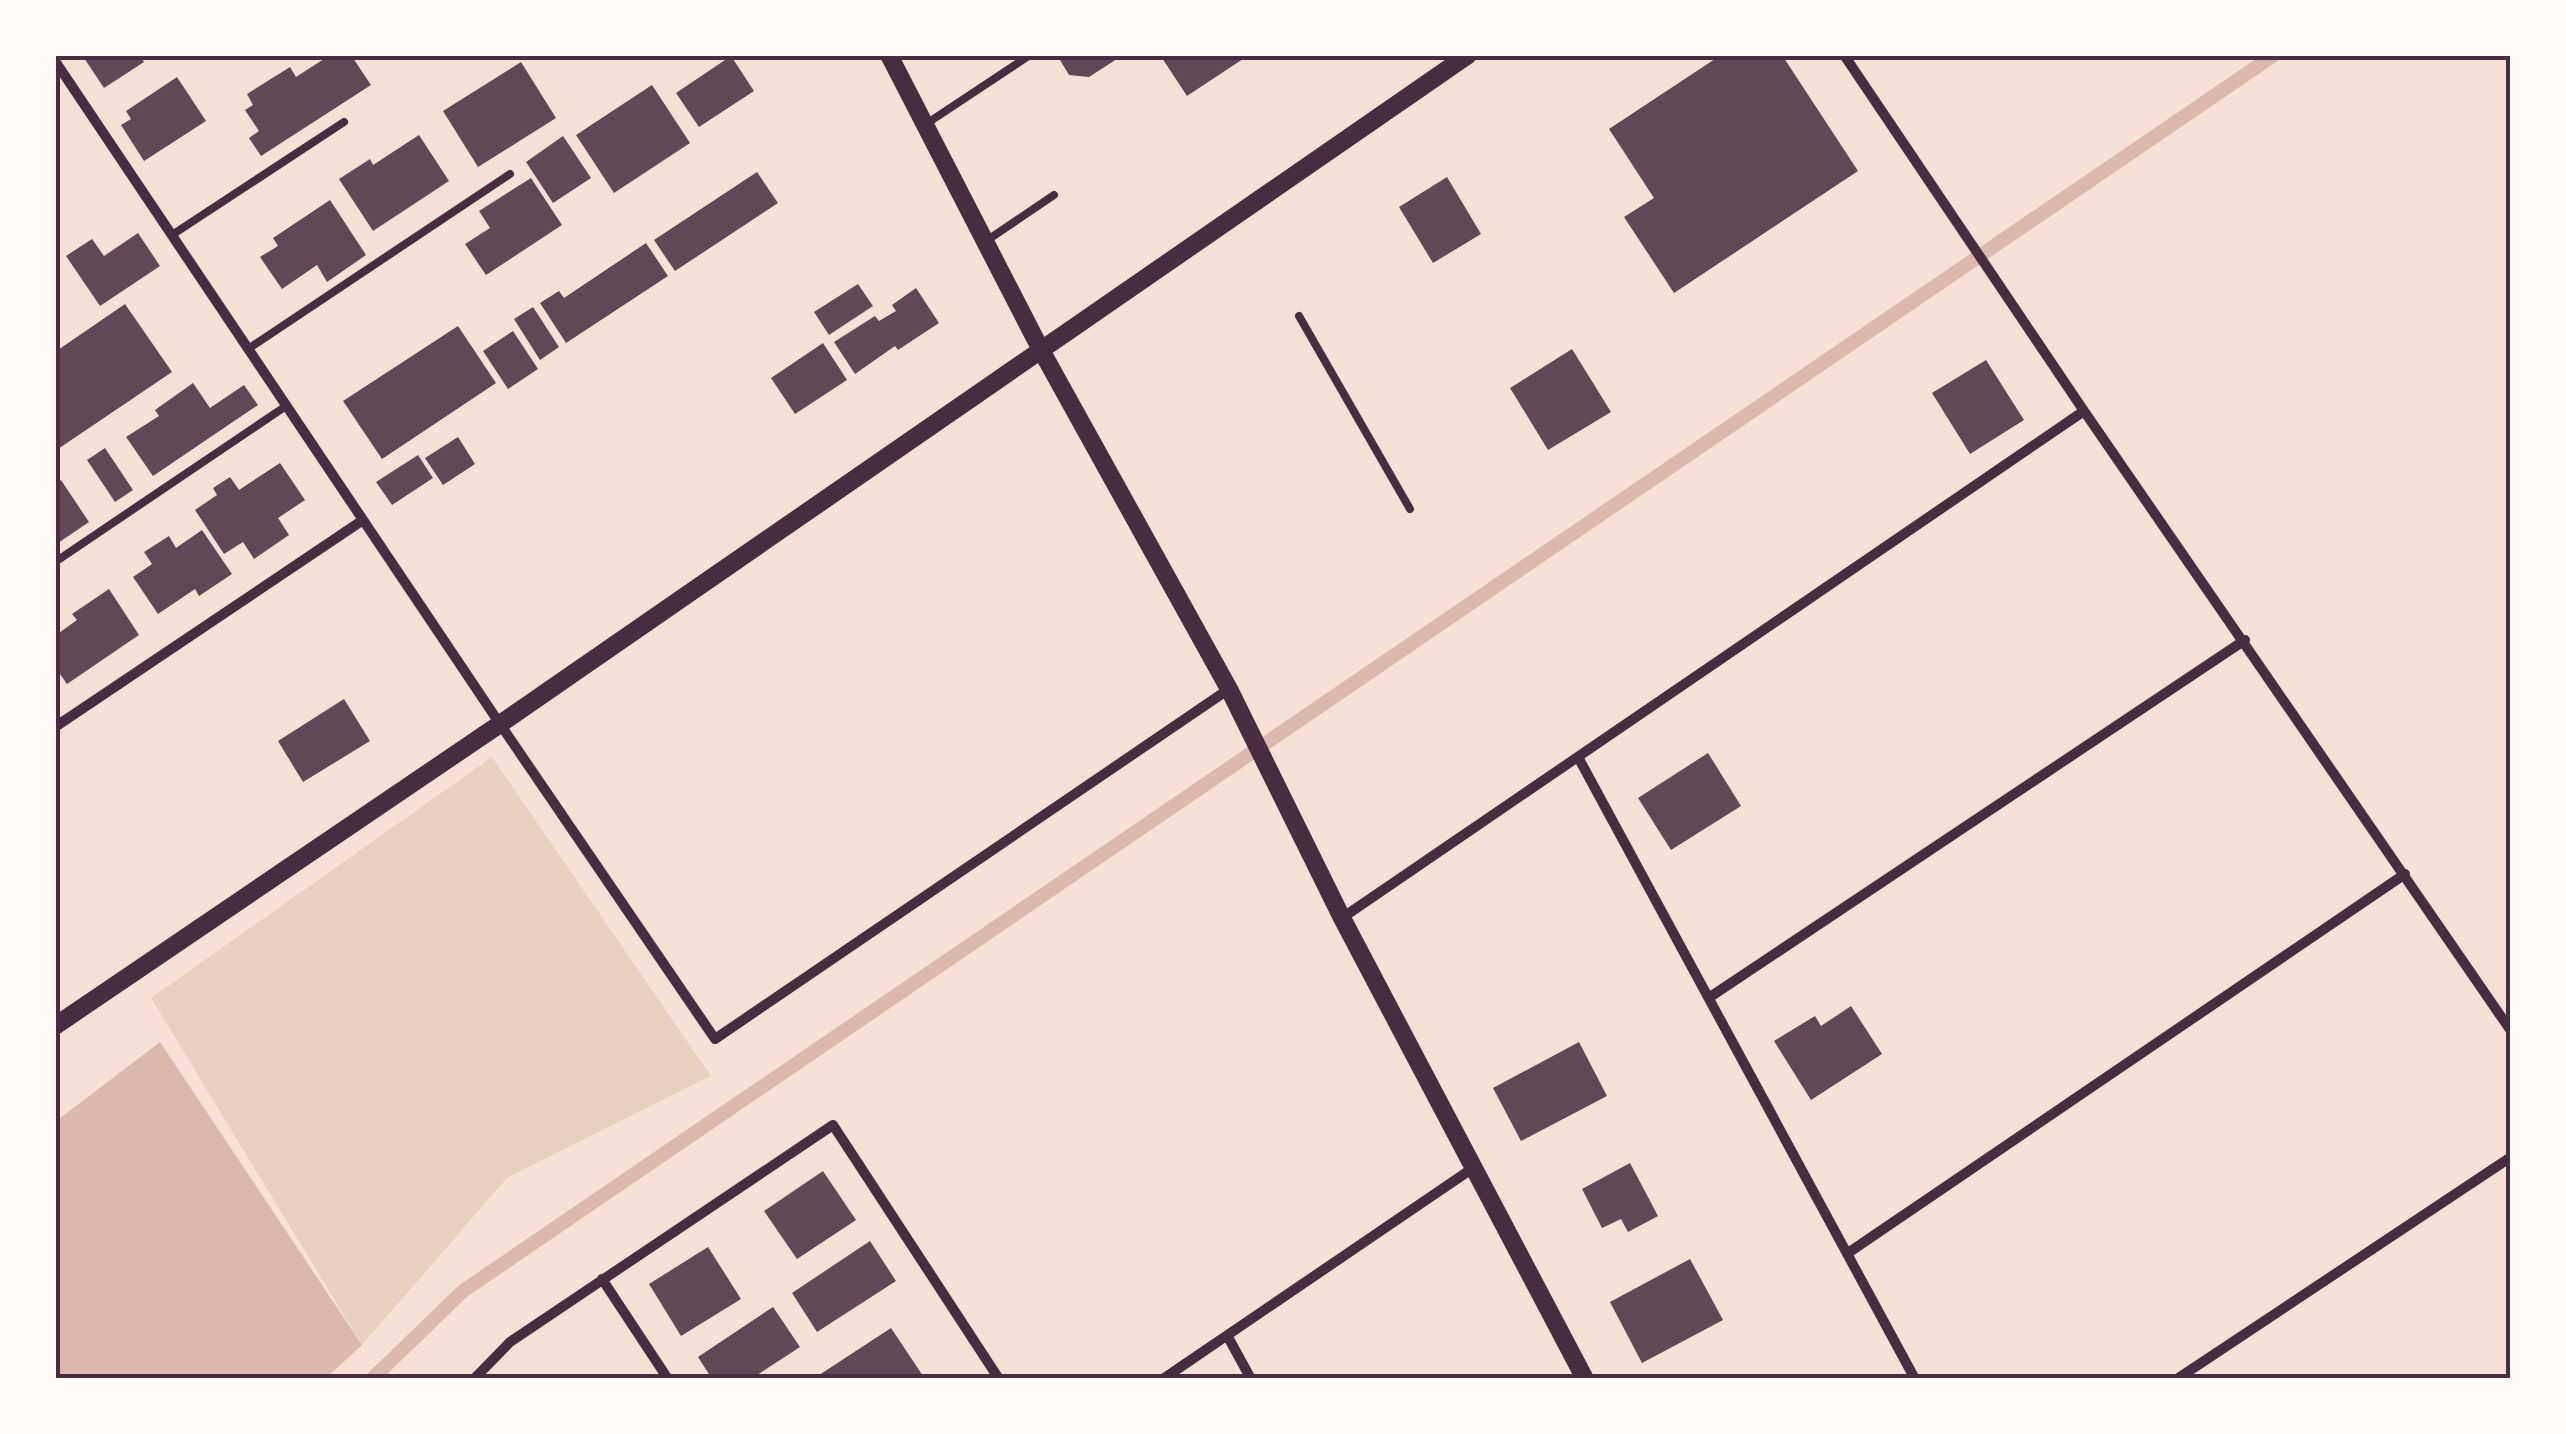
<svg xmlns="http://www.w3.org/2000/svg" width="2566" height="1434" viewBox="0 0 2566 1434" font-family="Karla,sans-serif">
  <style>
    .green { fill: #ebcfc5 }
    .water { fill: #dcb8b0 }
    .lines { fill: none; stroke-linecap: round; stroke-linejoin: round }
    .stream { stroke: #dcb8b0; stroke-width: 14 }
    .building { fill: #644757 }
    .service { stroke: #4a2c40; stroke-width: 8 }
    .minor { stroke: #4a2c40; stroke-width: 10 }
    .tertiary { stroke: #4a2c40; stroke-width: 18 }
    .neatline { fill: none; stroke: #4a2c40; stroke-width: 4 }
  </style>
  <rect width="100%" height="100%" fill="#f7e1d7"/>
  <path class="green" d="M492,757l219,319 -204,102 -145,167 -211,-347z"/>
  <path class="water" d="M160,1042l202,303 -37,34h-270v-257z"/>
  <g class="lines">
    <path class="stream" d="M372,1379l91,-88 1811,-1236"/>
  </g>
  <path class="building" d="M82,55h57l5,7 -40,26z
    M330,55h21l20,30 -110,71 -12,-18 10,-7 -14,-21 8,-5 -6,-11 43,-27 6,10z
    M1057,55h66l-34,22 -20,-2z
    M1160,55h89l-62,41z
    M1721,55h61l76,116 -184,122 -50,-76 30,-19 -45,-69z
    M731,56l23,35 -55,36 -23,-34z
    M521,62l35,56 -78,49 -35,-56z
    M177,77l29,44 -62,40 -23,-36 10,-6 -5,-8z
    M652,85l38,58 -76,50 -38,-58z
    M419,135l30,46 -76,50 -34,-52 31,-20 3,6z
    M563,136l28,42 -38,25 -27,-41z
    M757,172l21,31 -103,68 -21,-31z
    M1447,177l34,57 -48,29 -34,-56z
    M531,178l31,47 -76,50 -21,-31 25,-16 -11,-17z
    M330,200l36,55 -39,27 -10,-17 -35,24 -22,-32 18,-11 -5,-8z
    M138,233l22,33 -60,40 -34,-50 26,-17 12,17z
    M646,243l22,33 -102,67 -26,-40 19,-12 5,7z
    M858,284l15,22 -44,29 -15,-23z
    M916,288l23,35 -41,27 -3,-4 -40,28 -21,-32 41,-26 4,5 17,-10 -4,-6z
    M125,304l47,68 -117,79v-99z
    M533,307l26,40 -19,13 -26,-41z
    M458,326l38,57 -114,76 -39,-58z
    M513,331l25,38 -30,20 -25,-38z
    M823,343l24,37 -52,34 -24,-36z
    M1572,349l39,63 -63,38 -38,-62z
    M1986,360l38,60 -54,34 -38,-61z
    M193,383l17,25 34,-23 14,20 -105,71 -27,-39 33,-21 -4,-6z
    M458,437l17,27 -32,21 -18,-27z
    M105,448l28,42 -18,12 -28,-42z
    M418,455l15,23 -41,27 -16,-23z
    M280,463l25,37 -27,18 11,17 -35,24 -11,-17 -19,12 -29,-44 22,-15 -4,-7 17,-11 9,13z
    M61,480l28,42 -34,23v-61z
    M202,530l30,44 -33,22 -4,-7 -37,25 -25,-37 19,-13 -8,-12 25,-16 7,12z
    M109,589l30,46 -72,49 -12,-17v-24l4,-3 -3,-5 21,-15 -5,-6z
    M344,699l26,42 -67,41 -25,-41z
    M1708,753l33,53 -70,44 -33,-52z
    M1851,1006l31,48 -71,46 -37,-59 41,-25 6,10z
    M1579,1042l28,54 -86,45 -28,-53z
    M1630,1163l28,53 -30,16 -7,-13 -19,9 -20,-39z
    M823,1171l33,49 -59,39 -33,-48z
    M870,1241l26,40 -79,51 -25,-39z
    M708,1247l33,52 -60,37 -32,-52z
    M1690,1259l33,61 -81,43 -32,-61z
    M773,1307l27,40 -49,32h-39l-14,-22z
    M891,1328l34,51h-112z"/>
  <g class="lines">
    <path class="service" d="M926,124l104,-69
      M172,235l172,-113
      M986,241l68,-46
      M1299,316l111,193
      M248,349l262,-175
      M55,562l231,-156"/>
    <path class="minor" d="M1844,55l240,356 427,620
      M55,61l445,663 215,315 514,-350
      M55,727l308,-207
      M1578,757l337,622
      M1342,918l742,-507
      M1710,997l535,-357
      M1848,1253l557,-379
      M602,1279l66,100
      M1228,1337l23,42
      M474,1379l36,-37 323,-217 166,254
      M1163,1379l310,-211
      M2177,1379l334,-222"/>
    <path class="tertiary" d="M889,55l152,295 188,339 113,229 243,461
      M55,1026l445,-302 968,-669"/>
  </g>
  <rect width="2566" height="1434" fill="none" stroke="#fffaf5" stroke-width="115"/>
  <rect x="58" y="58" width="2450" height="1318" class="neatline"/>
</svg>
